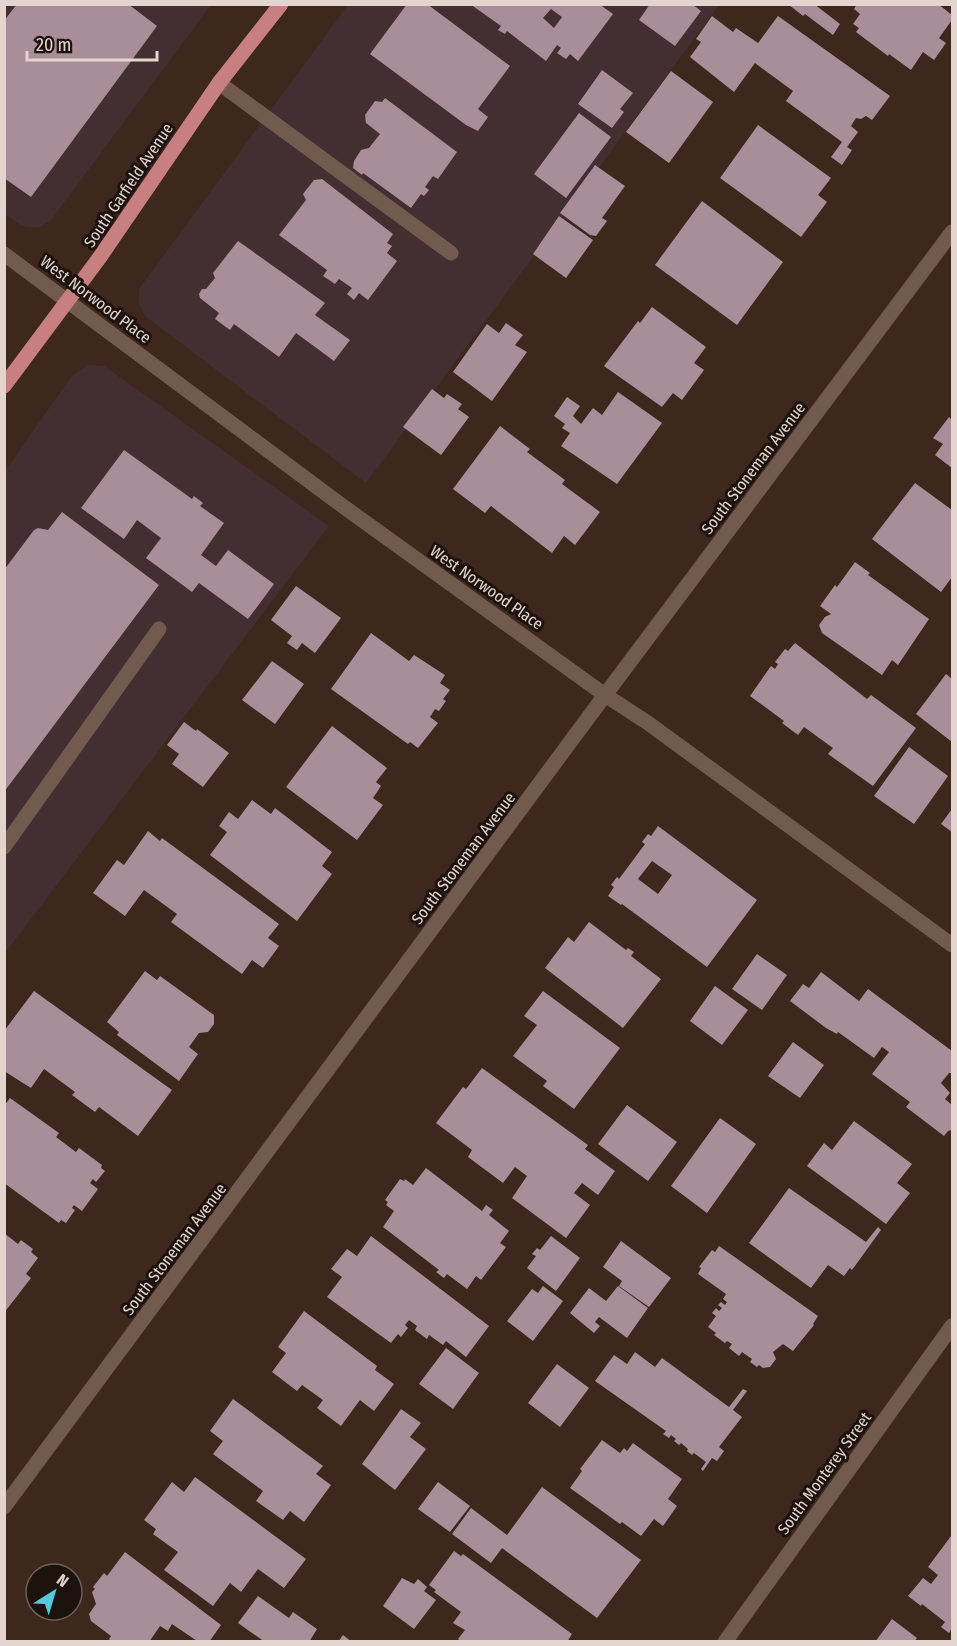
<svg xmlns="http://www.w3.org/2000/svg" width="957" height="1646" viewBox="0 0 957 1646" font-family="'Fira Sans Condensed',sans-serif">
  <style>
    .commercial { fill: #432f31 }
    .building { fill: #a98d98; fill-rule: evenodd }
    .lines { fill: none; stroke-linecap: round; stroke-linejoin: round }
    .minor { stroke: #735a4e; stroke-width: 15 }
    .major { stroke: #c77f80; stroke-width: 15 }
    .labels { text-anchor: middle; stroke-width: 6; stroke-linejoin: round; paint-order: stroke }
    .street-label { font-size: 16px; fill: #e3d4cd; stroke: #1d130e }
  </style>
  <rect width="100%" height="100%" fill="#3e281d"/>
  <path class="commercial" d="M5,5h206l-160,215 -12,8 -17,-2 -17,-12z
    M348,5h371l-353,478 -221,-167 -6,-12v-15z
    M87,365l17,1 225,160 -324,427v-482l66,-94z"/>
  <path class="building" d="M17,4h111l29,22 -126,171 -27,-19v-157z
    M407,4h20l83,62 -32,43 10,8 -10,14 -12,-6 -96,-71z
    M470,4h129l14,10 -35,47 -8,-7 -4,5 -9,-6 4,-5 -4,-3 -11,16 -39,-30 -2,3 -7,-4 3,-4zM551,9l11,8 -8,11 -11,-10z
    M650,4h42l9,7 -26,35 -36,-26z
    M788,4h26l26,20 -7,11 -28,-21 -2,2z
    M857,4h81l14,11v5l-13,18 7,5 -12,17 -11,-8 -12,18 -22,-16 -1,2 -32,-24 3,-4 -6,-4 7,-10 -6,-5z
    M712,16l21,16 3,-4 22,15 20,-27 112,80 -18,24 -6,-4 -5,3 -5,-1 -5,8 7,6 -11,15 5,3 -10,15 -11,-8 11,-15 -56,-41 7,-10 -38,-28 -21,29 -44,-35 11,-15 -5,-3z
    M602,70l31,23 -13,16 4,3 -12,16 -34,-24z
    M671,71l42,31 -44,61 -43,-31z
    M385,98l72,54 -19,27 -5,-3 -8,11 4,3 -5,6 -3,-2 -10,14 -48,-35 -1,2 -9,-7 1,-7 7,-11 8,-2 11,-14 -14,-11 -1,-8 10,-14 7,1z
    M579,113l32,24 -45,61 -32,-24z
    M758,125l73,53 -13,17 9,7 -26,35 -81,-59z
    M595,165l30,21 -23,32 5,3 -11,15 -6,-1 -30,-22z
    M322,179l71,55 -6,9 5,3 -5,7 10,8 -29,39 -9,-7 -5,7 -7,-6 5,-6 -13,-9 -4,5 -12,-8 4,-6 -48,-35 27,-35 -3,-6 11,-14z
    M702,201l81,61 -46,63 -82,-60z
    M559,216l34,24 -27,38 -33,-24z
    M238,241l87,62 -10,12 35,25 -16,21 -38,-28 -17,24 -45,-33 -4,6 -15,-11 4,-6 -19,-15 -1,-4 3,-5h4l9,-11 -2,-5z
    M652,307l54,40 -12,16 10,7 -22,30 -9,-7 -11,14 -58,-41 34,-45 2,2z
    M506,323l17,12 -8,10 12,7 -35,49 -39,-29 34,-48 12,9z
    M432,389l12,9 3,-4 15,10 -4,5 11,8 -28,38 -38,-28z
    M618,392l44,31 -45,61 -56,-38 9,-13 -8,-5 3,-4 -11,-8 13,-19 13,9 -7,10 8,8 12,-16 9,7z
    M949,417l3,3v48l-17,-13 8,-11 -10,-6z
    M500,426l30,23 -3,3 38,28 -3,4 38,28 -25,33 -11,-9 -12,17 -61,-47 -6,7 -32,-24z
    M124,450l68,49 2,-3 9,7 -3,3 24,17 -23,32 15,11 12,-16 46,34 -26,35 -49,-36 -7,9 -46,-34 15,-20 -24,-18 -13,19 -43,-31z
    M915,483l37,27v67l-11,15 -69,-53z
    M62,512l97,73 -155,207v-222l30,-40 4,-2 10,2z
    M855,562l15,11 -2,2 61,44 -31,46 -6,-5 -10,15 -60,-42 -3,-8 6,-8 6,-3 -11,-8 15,-21 2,2z
    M296,586l45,32 -26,35 -13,-10 -5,7 -10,-7 5,-7 -21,-16z
    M371,633l38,28 5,-6 31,20 -5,8 10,7 -7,9 3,2 -7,10 -4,-2 -5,8 8,6 -20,25 -8,-6 -2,2 -77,-55z
    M795,643l72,56 4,-4 45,33 -43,58 -45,-32 5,-6 -29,-21 -6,8 -16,-12 2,-2 -34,-25 21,-30 4,3 3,-5 -3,-2 10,-13 3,2z
    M272,661l32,23 -29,40 -33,-24z
    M946,674l6,5v63l-36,-28z
    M184,722l12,9 1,-2 32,24 -26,34 -31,-23 7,-10 -12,-9z
    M332,726l55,42 -11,14 5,4 -8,12 10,7 -26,35 -71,-53z
    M909,747l39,29 -34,48 -40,-28z
    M252,800l19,14 4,-6 57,44 -10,14 10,8 -35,47 -87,-66 17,-23 -8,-6 10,-14 9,7z
    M952,809v23l-11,-8z
    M658,826l99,74 -50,67 -85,-63 -1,1 -13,-9 6,-9 -3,-2 6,-8 2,2 26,-35 -3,-2 6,-8 3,2zM652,861l20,14 -14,19 -20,-15z
    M148,831l12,10 2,-3 117,86 -11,14 11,8 -16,22 -11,-8 -10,14 -71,-52 6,-8 -33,-24 -19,26 -32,-23 24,-33 7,5z
    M589,922l37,28 2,-2 6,4 -3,4 30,23 -38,49 -78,-60 23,-31 6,5z
    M757,954l30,21 -25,35 -30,-21z
    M145,971l12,9 3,-4 54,39v9l-6,8 -9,1 -10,14 9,7 -19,27 -62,-46 2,-3 -12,-10z
    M821,972l38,29 9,-12 84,62v22h-3l-8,10 9,10 -5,6 7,6v25l-4,1 -4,5 -38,-29 4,-5 -38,-28 17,-22 -7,-5 -8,11 -36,-26 -1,2 -11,-6 -36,-27 13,-17 6,4z
    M715,986l33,24 -26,35 -32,-24z
    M34,991l138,99 -34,46 -39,-29 -4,5 -23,-17 3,-3 -31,-23 -13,19 -27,-17v-40z
    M543,991l77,57 -46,61 -31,-23 4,-5 -34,-25 24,-31 -13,-9z
    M793,1042l31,23 -24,33 -32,-22z
    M482,1068l106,77 -3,4 30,22 -17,24 -16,-12 -8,10 16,12 -24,33 -54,-40 15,-22 -12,-9 -12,16 -35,-26 4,-7 -36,-27 27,-36 3,2z
    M10,1098l49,35 -3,4 20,15 3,-4 23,17 -1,3 4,3 -9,11 -3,-3 -3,4 8,6 -16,22 -8,-6 -2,3 3,2 -9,13 -5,-3 -2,3 -55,-40v-77z
    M627,1105l50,37 -29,39 -50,-37z
    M720,1118l36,26 -49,69 -36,-27z
    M854,1121l58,43 -15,19 13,10 -24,31 -79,-58 17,-23 8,7z
    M426,1168l56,43 4,-6 7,5 -4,5 20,16 -9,12 6,4 -25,33 -5,-4 -9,13 -20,-15 -3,4 -8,-6 3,-2 -56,-43 11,-16 -8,-6 2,-3 -3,-2 15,-21 4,2 1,-2 8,6z
    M789,1188l77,54 12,-15 3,3 -29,40 -2,-2 -6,8 -16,-11 -17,23 -62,-45z
    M4,1233l14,11 3,-4 12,9 -2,3 7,6 -12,16 5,4 -27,35z
    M371,1236l118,90 -23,31 -20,-16 -3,4 -14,-10 -2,4 -12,-9 2,-4 -8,-6 -4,5 3,3 -7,9 -3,-3 -7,9 -64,-46 15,-20 -11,-8 16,-20 10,7z
    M551,1236l29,22 -24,33 -29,-23 9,-12 -4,-2 5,-6 3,2z
    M621,1241l50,37 -22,29 -30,-21 3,-5 -19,-14z
    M719,1246l99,70 -5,8 1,1 -21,26 -10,-7 -10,8 3,7 -6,8 -7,1 -4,-3 -2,2 -7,-5 2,-3 -10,-7 -3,4 -10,-8 3,-4 -5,-3 -2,2 -11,-8 2,-2 -8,-6 8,-11 -4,-3 4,-5 3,3 3,-3 -4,-3 3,-3 4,3 2,-3 -4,-3 3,-5 -28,-20 3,-6 -2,-1 13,-17 3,2z
    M543,1286l20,15 -30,40 -26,-20 25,-32 6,4z
    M618,1286l30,22 -21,30 -28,-21 -4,5 5,4 -6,7 -24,-20 19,-25 17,13z
    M304,1311l73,55 -2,4 19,14 -20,27 -14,-11 -19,26 -24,-18 6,-8 -21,-15 -5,6 -25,-19 14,-19 -8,-6z
    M446,1348l33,25 -26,36 -34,-25z
    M635,1352l20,15 7,-9 67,49 14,-18 4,2 -14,19 9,7 -23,30 5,4 -7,10 -5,-3 -9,13 -2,-2 5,-7 -12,-9 -2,2 -5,-4 1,-2 -7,-6 -2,2 -5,-4 2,-2 -5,-4 -2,3 -6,-4 3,-3 -71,-50 19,-26 13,9z
    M557,1364l32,24 -29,39 -32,-24z
    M233,1399l90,67 -7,8 15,11 -27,37 -14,-11 -7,9 -27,-19 7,-10 -50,-37 10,-13 -13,-10z
    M401,1409l20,14 -11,14 16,12 -31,41 -33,-26z
    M602,1440l18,13 4,-5 3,3 6,-8 49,36 -14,20 9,7 -14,20 -9,-7 -13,17 -19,-14 -2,2 -50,-36 12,-17 -2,-2z
    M195,1477l111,82 -22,29 -26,-19 -17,23 -11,-9 -17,23 -49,-36 14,-18 -25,-18 3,-5 -12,-9 28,-38 12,10z
    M438,1482l32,24 -20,26 -32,-23z
    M542,1487l99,73 -44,58 -95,-70 -11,15 -39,-29 19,-26 36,27z
    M951,1536l1,2v90l-3,5 -8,-6 4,-5 -23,-18 -1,2 -13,-10 15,-18 8,6 7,-9 -10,-8z
    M454,1551l7,5 2,-2 109,80 -5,8h-105l-4,-3 7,-9 -12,-7 8,-11 -27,-20 2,-2 -7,-5z
    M125,1552l96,73 -12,17h-9l-6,-3 -22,-15 -4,7 -8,-5 -11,16h-37l-3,-3 2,-3 -20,-15 -2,-7 7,-10 -4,-12 3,-3 -2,-2 11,-14 3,3z
    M402,1578l12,6 4,-5 9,8 -3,4 12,9 -22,29 -31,-23z
    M258,1596l31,22 4,-6 24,17 -8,13h-44l-27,-19z
    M892,1619l25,19 -3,4h-39z
    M343,1635l9,7h-14z"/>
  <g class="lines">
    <path class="minor" d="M219,83l232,170
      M4,254l340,253 261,188 43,28 304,222
      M4,847l155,-218
      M4,1507l601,-812 347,-463
      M725,1642l227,-316"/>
    <path class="major" d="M4,386l96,-129 119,-174 62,-79"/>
  </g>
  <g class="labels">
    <g class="street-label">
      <text transform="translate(128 185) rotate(-56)" y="6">South Garfield Avenue</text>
      <text transform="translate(96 299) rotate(37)" y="6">West Norwood Place</text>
      <text transform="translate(753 468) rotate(-53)" y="6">South Stoneman Avenue</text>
      <text transform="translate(487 587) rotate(35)" y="6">West Norwood Place</text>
      <text transform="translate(463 858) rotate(-53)" y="6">South Stoneman Avenue</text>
      <text transform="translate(174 1249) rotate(-53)" y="6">South Stoneman Avenue</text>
      <text transform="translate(824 1473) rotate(-54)" y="6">South Monterey Street</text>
    </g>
  </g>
  <rect width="957" height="1646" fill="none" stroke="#e3d4cd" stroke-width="12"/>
  <g transform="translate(54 1592) rotate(37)"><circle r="28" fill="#1d130e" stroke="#6c605a" stroke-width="1.5"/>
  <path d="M0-4.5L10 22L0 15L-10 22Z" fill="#53cbdc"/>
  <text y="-9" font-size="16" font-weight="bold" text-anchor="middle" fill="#e3d4cd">N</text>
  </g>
  <path d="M27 51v9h130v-9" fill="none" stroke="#e3d4cd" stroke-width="3"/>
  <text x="36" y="51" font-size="18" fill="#e3d4cd" stroke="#1d130e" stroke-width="4.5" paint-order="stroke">20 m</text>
</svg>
